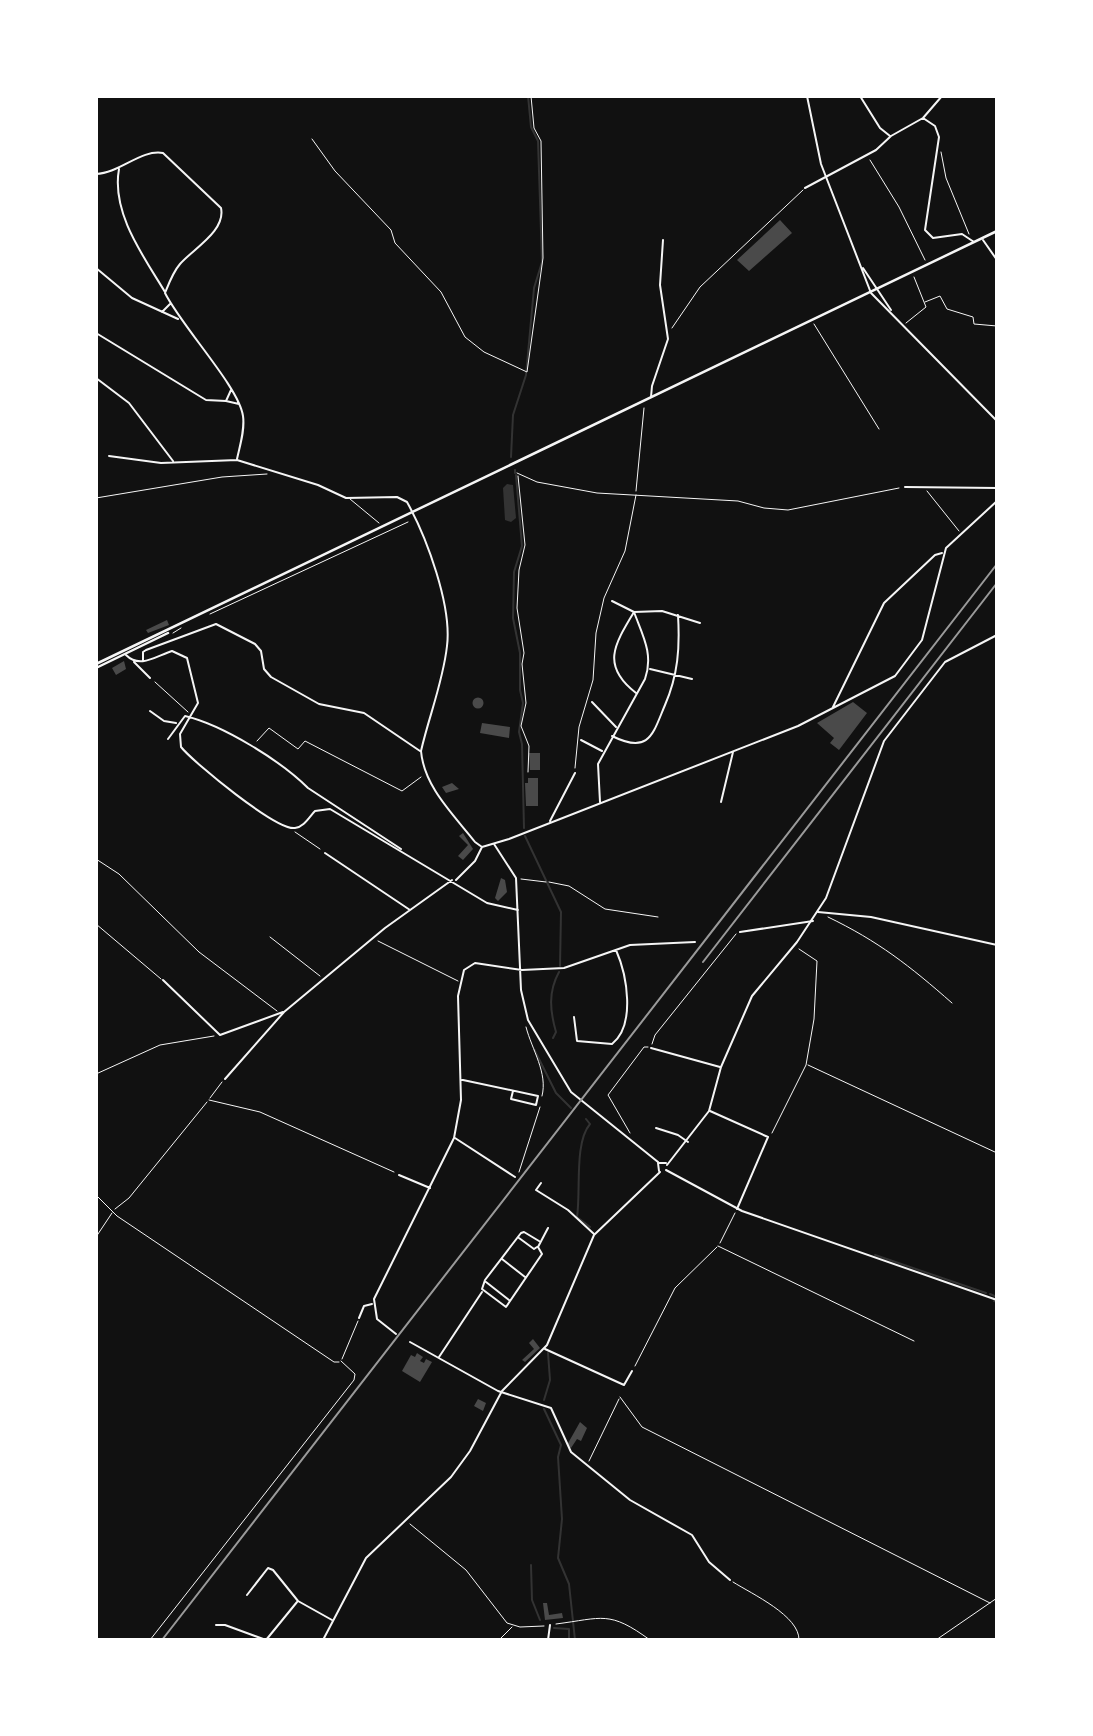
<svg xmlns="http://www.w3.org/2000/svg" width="1093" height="1736" viewBox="0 0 1093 1736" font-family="'Fira Sans',sans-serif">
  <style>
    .water { fill: #333 }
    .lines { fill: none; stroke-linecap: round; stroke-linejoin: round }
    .stream { stroke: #333; stroke-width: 2 }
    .building { fill: #4a4a4a }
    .path { stroke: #f5f5f5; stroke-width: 1 }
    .service { stroke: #f5f5f5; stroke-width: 1 }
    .minor { stroke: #f5f5f5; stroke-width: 2 }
    .tertiary { stroke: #f5f5f5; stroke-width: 2 }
    .primary { stroke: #f5f5f5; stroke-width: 2.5 }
    .rail { stroke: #9a9a9a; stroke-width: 2 }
  </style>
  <rect width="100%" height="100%" fill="#111"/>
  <path class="water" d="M507,484l6,1 3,33 -5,4 -6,-2 -2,-32z"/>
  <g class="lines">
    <path class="stream" d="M511,457l2,-42 13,-40 8,-87 8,-26 -4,-121 -7,-14 -3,-31
      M515,470v3
      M516,475l6,71 -8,26 -1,46 7,35v37l3,13 -4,29 3,12 2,84
      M525,836l36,76 -1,54
      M553,1038l3,-6c-6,-21 -8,-40 3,-60
      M534,1049l22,44 15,15
      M586,1119l4,5c-16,19 -9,67 -13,93l13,10
      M875,1255l111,38
      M990,1294l7,3
      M994,1301l3,1
      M544,1400l6,-20 -2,-27
      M544,1409l17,36 -3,12 4,62 -4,39 11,26 6,56
      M531,1565l1,35 8,20
      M554,1628l15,1v11"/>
  </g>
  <path class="building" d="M780,220l12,13 -43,38 -12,-11z
    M167,620l2,5 -21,8 -2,-3z
    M124,661l2,8 -10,6 -4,-7z
    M472.5 703a5.5 5.5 0 1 1 11 0a5.5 5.5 0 1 1-11 0Z
    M853,702l14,11 -28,37 -9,-7 4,-5 -17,-15z
    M482,723l28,4 -1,11 -29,-5z
    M529,753h11v17h-10z
    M528,778h10v28h-12l-1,-23h3z
    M452,783l7,6 -13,4 -4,-6z
    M463,833l10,16 -10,11 -5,-4 10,-11 -9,-9z
    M501,878l4,2 2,12 -9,9 -3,-3z
    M533,1339l7,9 -15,14 -3,-2 12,-11 -5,-6z
    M417,1353l6,4 -3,4 4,2 2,-4 6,3 -12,20 -18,-11 9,-16 4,2z
    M478,1399l8,4 -3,8 -9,-5z
    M580,1422l7,6 -6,13 -4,-2 -6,9 -4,-3z
    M543,1603h4l2,12 13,-2 1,5 -18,2z"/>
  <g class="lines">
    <path class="path" d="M312,139l23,32 56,59 4,13 46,49 24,45 19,15 43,20 16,-114 -2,-117 -7,-13 -3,-32
      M941,152l5,26 23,56
      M870,160l29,47 26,53
      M925,302l15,-6 7,13 26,8 1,7 23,2
      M906,323l20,-16 -12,-30
      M814,324l65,105
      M672,328l28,-41 103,-97
      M517,473l20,9 60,11 141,8 26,7 24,2 111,-22
      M518,476l7,69 -6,25 -2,38 7,45 -2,11 4,39 -5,23 8,20 -1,26
      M636,491l8,-83
      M927,491l32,40
      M96,498l126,-21 45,-3
      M210,614l198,-92
      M173,633l8,-5
      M155,682l33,30
      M257,741l12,-13 29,21 7,-8 97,50 19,-14
      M575,768l4,-41 14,-47 3,-47 8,-35 21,-47 11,-56
      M295,832l25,17
      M96,859l23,15 80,78 78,59
      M521,879l25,3
      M549,882l20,4 36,23 53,8
      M828,917c50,24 82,49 124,86
      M270,937l50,39
      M378,941l80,40
      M526,1027c6,23 22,46 16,69
      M652,1044l3,-9 81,-101
      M808,1065l189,88
      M96,1074l64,-29 54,-9
      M210,1098l12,-16
      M209,1100l51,12 134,60
      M630,1133l-22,-38 36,-48h4
      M772,1133l34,-68 8,-46 3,-58 -18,-12
      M519,1172l21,-65
      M96,1195l21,21 217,146h5
      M115,1209l14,-11 78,-96
      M96,1237l16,-24
      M720,1243l15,-30
      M718,1246l196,95
      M342,1359l16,-38
      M635,1366l40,-78 42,-41
      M620,1397l22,30 348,176
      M589,1461l30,-62
      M410,1524l56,46 41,53 13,4 24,-1
      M733,1582c19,12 67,34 66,58
      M556,1624c47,-6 53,-14 94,16
      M150,1640l204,-260 1,-6 -14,-13
      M499,1640l13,-13
      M936,1640l61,-42"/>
    <path class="service" d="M350,499l29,24
      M96,924l65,55"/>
    <path class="minor" d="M860,96l20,32 10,8
      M923,118l12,8 4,11 -14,93 8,8 29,-4 12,8
      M119,169c-8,44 25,88 46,123
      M96,174c24,-1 45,-25 67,-21l58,55c5,23 -28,41 -41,56 -7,8 -11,19 -15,29 17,34 74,94 78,123 2,14 -3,29 -6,43
      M805,188l71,-38 15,-14 32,-18 19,-22
      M983,240l14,20
      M96,268l36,30 46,21
      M162,312l8,-8
      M96,333l110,67 20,1
      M96,378l33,25 44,58
      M231,390l-5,11 13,3
      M651,397l1,-11 16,-47 -8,-54 3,-45
      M109,456l52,7 76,-3 81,25 28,13 51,-1 10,5c20,36 45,104 40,144 -4,36 -18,70 -26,105 3,36 33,64 54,91l7,5
      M905,487l92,1
      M126,655c14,14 30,1 46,-4l15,7 11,45 -18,31 1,13c13,16 96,84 114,81 9,-1 14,-11 20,-17l15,-2 157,94 31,7
      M143,661v-9l3,-2 70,-26 39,20 6,7 3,18 7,8 48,27 45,9 56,38
      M134,662l16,16
      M650,669l42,10
      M636,693c-35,-27 -22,-48 -2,-81l28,-1 38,12
      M592,702l24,25
      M833,707l51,-104 51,-48 7,-2
      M150,711l14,10 12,2
      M612,736c38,19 41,-3 53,-31 13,-30 15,-57 13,-90
      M168,739l17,-23c38,9 96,45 123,72l93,61
      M581,740l21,11
      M600,802l-2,-38 47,-85c9,-25 -3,-45 -11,-67l-22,-11
      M721,802l12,-50
      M550,821l25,-48
      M494,844l22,34 5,112 7,30 43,72 87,70
      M482,847l27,-8 289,-113 97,-50 27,-36 24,-92 51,-47
      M325,853l85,57
      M456,880l19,-19 7,-14
      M818,912l53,5 126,28
      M740,932l73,-11
      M163,980l57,55 63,-23
      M574,1017l3,24 35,3c24,-19 15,-69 4,-94
      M651,1048l69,19
      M225,1079l59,-67 101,-84 67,-48
      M462,1080h1l75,16 -2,9 -25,-6 2,-8
      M710,1111l58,26 -31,72
      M656,1128l22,7 10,7
      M455,1138l60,39
      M399,1175l31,13
      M541,1183l-5,7 32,20 26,24
      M519,1238l15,11 3,-2
      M539,1241l-15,-9 -3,1 -36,47 -3,9 24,18 36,-53 -4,-7 10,-19
      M502,1259l23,18
      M486,1282l23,18
      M359,1318l5,-12 8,-2
      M396,1334l-19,-15 -3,-20 80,-161 7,-38 -3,-104 6,-26 11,-7 47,7 42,-2 66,-23 65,-3
      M410,1342l88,49 53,17 20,44 59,48 62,35 17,27 21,18
      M545,1349l79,36 8,-14
      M439,1357l43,-65
      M247,1595l21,-27 5,2 25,31 34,19
      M216,1625h9l41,15 31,-38
      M548,1640l2,-15"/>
    <path class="tertiary" d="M807,96l14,68 50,129 126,128
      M863,268l28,42
      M667,1165l42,-54 12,-44 31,-71 45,-54 29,-44 58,-157 61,-79 52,-27
      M666,1170l76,41 255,89
      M659,1171l-1,-8h8
      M323,1640l43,-82 85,-81 19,-26 32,-60 45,-46 47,-110 66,-63"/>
    <path class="primary" d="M96,664l901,-433
      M96,668l72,-35"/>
    <path class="rail" d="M703,962l294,-379
      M162,1640l835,-1076"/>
  </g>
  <rect width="1093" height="1736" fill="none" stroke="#ffffff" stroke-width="196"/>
</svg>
